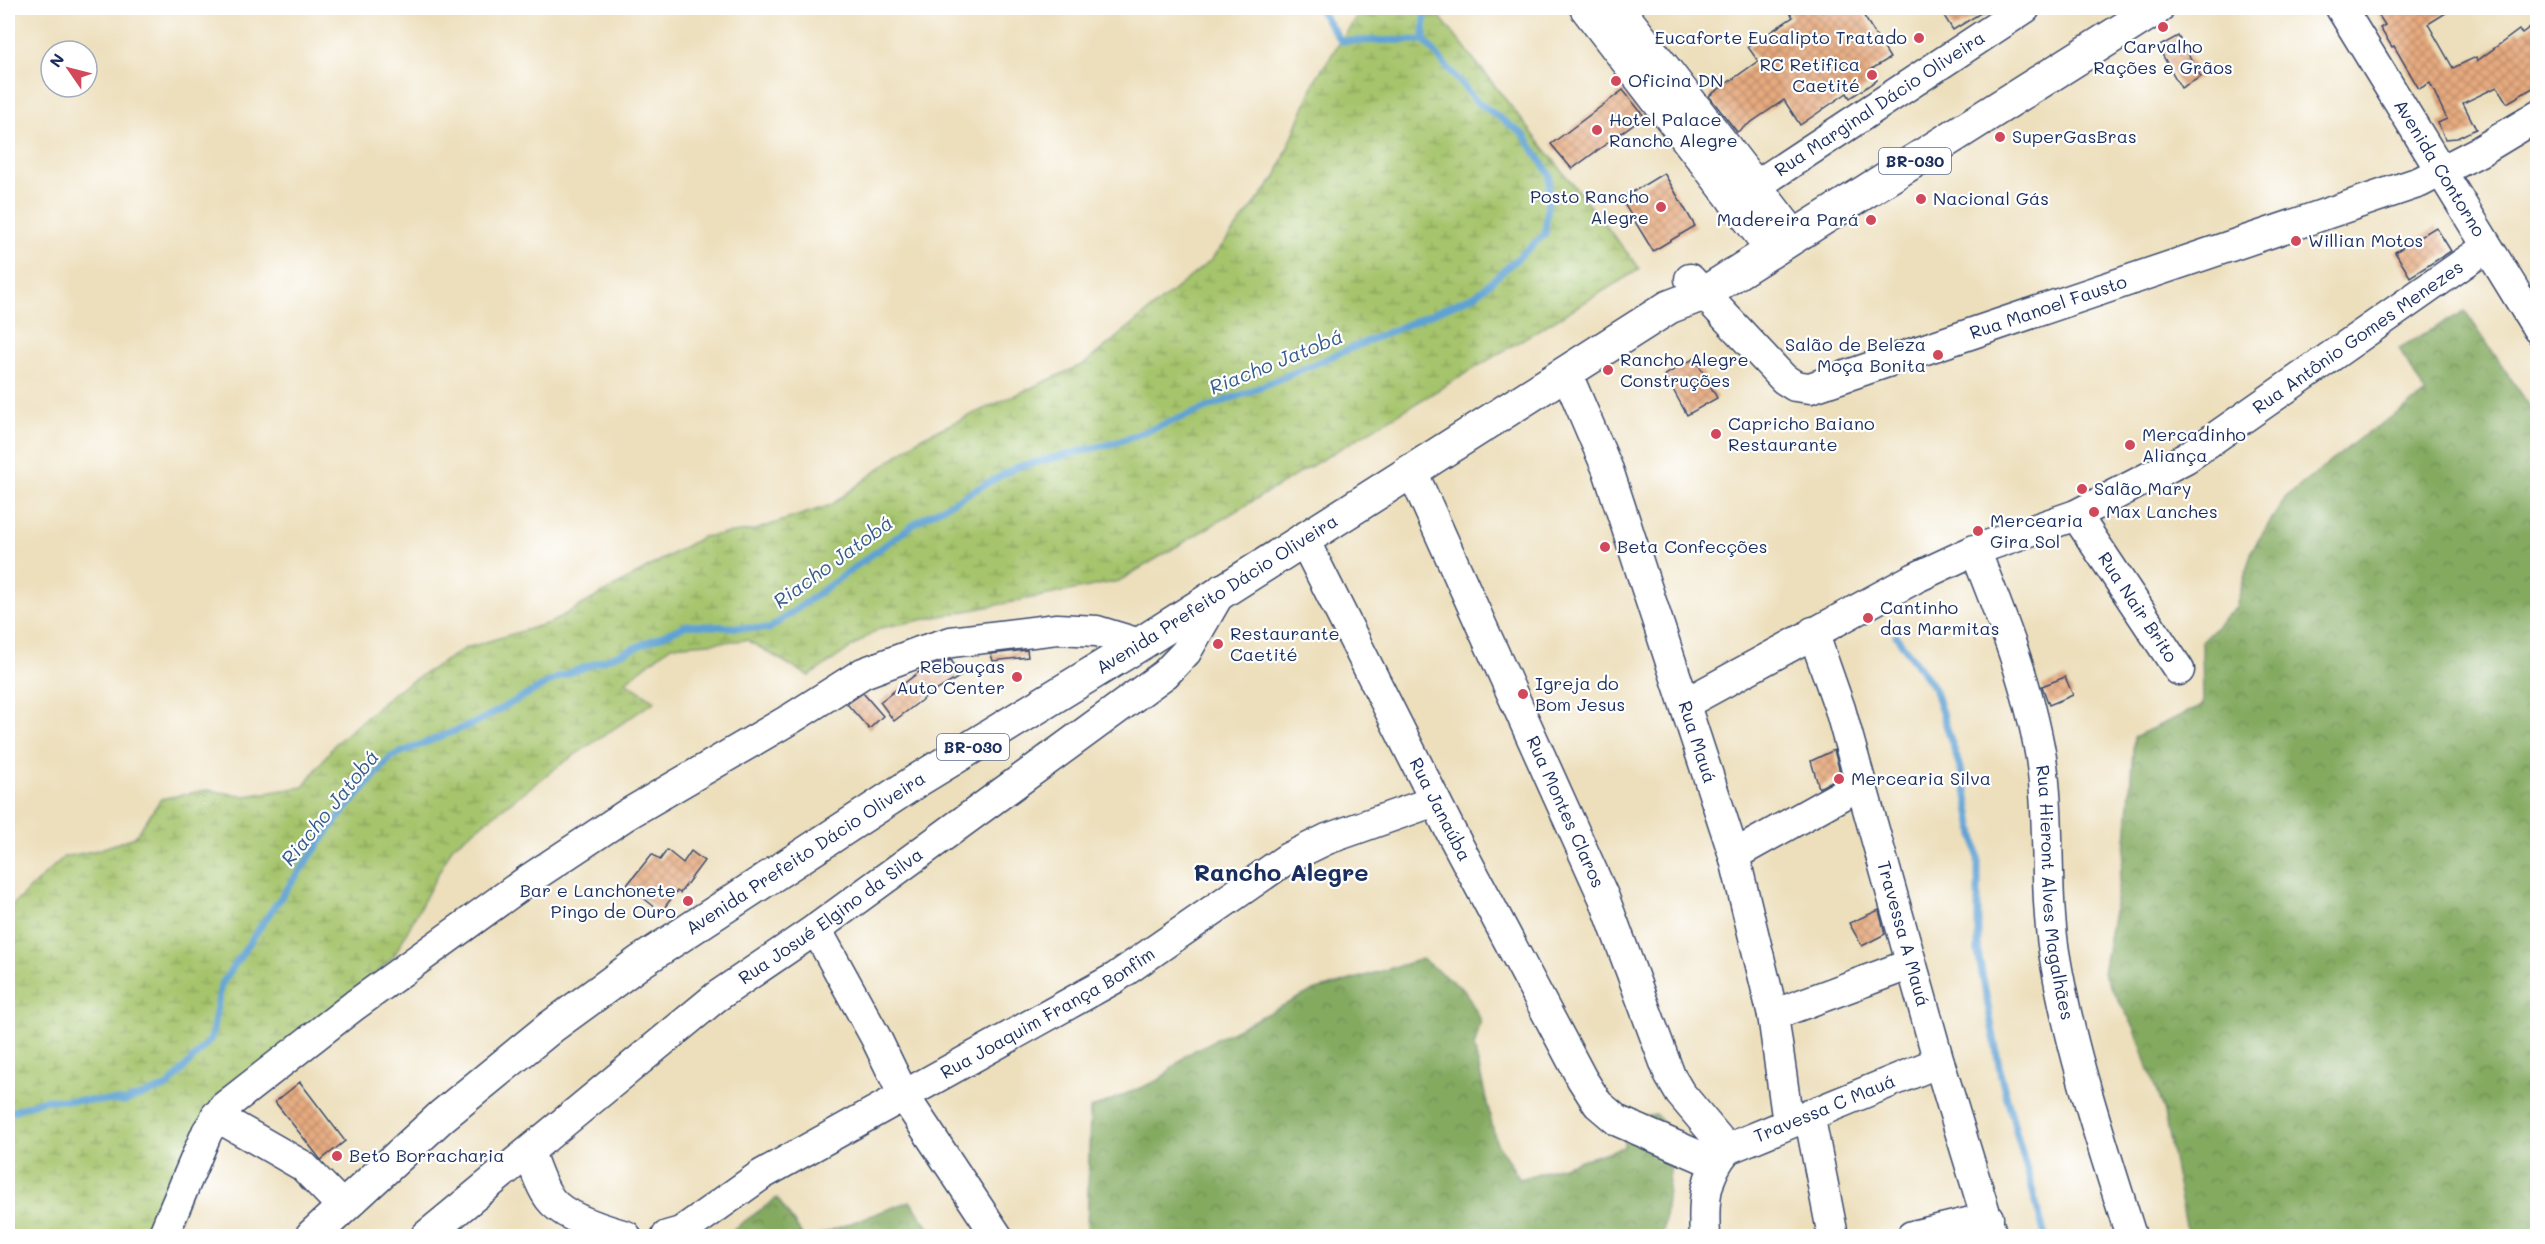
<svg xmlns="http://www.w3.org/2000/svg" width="2545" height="1244" viewBox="0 0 2545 1244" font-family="Mali,sans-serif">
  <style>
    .forest { fill: url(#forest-crowns); stroke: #506c5f; stroke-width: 1.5 }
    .wetland { fill: url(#wetland-marsh); stroke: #607a65; stroke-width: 1.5 }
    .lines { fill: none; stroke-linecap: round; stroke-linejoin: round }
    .stream { stroke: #5ea2d3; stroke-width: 7 }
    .building { fill: url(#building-cross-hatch) }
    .minor-casing { stroke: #3a496c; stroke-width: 33 }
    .major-casing { stroke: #3a496c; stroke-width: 36 }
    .minor { stroke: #fff; stroke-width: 30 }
    .major { stroke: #fff; stroke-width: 33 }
    .poi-dot { fill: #d1495b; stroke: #fff; stroke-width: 2 }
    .labels { text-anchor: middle; stroke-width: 4.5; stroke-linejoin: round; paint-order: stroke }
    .shield { fill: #fff; stroke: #5f6d8e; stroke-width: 1.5 }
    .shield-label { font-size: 16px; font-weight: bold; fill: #1b2f5e }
    .poi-label { font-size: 18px; fill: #1b2f5e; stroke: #fff; text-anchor: start }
    .street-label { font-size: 18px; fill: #1b2f5e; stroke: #fff }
    .water-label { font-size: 20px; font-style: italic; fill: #365d8d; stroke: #fff }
    .district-label { font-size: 24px; font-weight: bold; fill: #1b2f5e; stroke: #fff }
  </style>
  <defs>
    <pattern id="forest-crowns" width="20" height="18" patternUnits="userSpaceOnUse" patternTransform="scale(1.5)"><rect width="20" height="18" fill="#84aa60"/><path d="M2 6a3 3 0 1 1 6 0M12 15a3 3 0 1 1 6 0" fill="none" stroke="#6b8b52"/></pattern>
    <pattern id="wetland-marsh" width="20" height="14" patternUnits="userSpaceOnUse" patternTransform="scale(1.5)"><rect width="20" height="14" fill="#a6c46c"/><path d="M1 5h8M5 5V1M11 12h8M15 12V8" fill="none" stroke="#86a05c"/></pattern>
    <pattern id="building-cross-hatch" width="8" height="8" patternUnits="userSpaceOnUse" patternTransform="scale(1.5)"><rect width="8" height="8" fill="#e7aa7e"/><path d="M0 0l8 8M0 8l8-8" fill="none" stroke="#ba8b6a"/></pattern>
  </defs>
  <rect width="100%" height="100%" fill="#fff"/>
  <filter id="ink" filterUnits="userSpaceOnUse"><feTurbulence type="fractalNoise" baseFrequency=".0167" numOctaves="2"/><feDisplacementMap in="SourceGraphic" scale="12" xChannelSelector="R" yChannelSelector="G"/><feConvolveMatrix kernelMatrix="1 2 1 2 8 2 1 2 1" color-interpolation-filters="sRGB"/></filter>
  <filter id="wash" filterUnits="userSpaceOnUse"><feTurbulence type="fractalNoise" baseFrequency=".008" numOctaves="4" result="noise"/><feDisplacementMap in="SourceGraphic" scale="24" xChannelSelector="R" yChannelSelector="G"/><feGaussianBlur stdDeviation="1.35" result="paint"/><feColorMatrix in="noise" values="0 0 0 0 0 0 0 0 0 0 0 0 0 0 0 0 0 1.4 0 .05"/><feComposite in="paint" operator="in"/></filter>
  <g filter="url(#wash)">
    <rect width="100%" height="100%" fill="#eddfbc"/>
    <path class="forest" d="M2465,311l72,106v819h-349l-24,-123 -29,-84 -32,-56 23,-131 8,-105 69,-32 -1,-64 34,-34 16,-57 34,-53 74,-59 66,-44 -27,-46z
      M1422,959l43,32 16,29 -7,27 22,95 24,37 104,-32 2,-28 30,-4 18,18 -11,103h-576l3,-127 69,-29 28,-26 123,-62z
      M777,1198l26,38h-79z
      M910,1201l25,35h-119z"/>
    <path class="wetland" d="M1363,8h70l207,261 -521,312 -239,47 -71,48 -62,-36 -76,6 -46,36 30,19 -98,66 -104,79 -59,110 -179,179 -43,101h-164v-327l56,-52 34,-7 37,-13 26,-38 46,-9 38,6 58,-9 33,-44 61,-53 69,-42 86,-26 150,-85 53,-7 76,-25 91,-68 162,-73 127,-104 65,-83 40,-99z"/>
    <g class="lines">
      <path class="stream" d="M1318,8l23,33 83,-1
        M1896,636l38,52 30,92 14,77v95l23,124 44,160
        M8,1113l36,-13 81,1 42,-14 44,-48 10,-54 46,-68 67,-94 58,-67 83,-33 84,-46 66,-25 62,-27 82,4 151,-109 97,-53 101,-25 133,-51 225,-96 69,-61 5,-59 -26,-40 -48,-34 -52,-61 1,-32"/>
    </g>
    <g id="blocks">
      <path class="building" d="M1786,8h73l31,50 -20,12 7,10 -27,18 -3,-5 -47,32 -16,-25 -47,32 -28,-36 49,-35 -10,-14 45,-30z
        M1939,8h50l-36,22z
        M2374,8h80l-26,16 25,44 23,-11 1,4 42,-31 3,3 16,-12v64l-31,18 -10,-16 -34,16 13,26 -19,9 -12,1 -7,-16 9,-4 -17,-36 -11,6 -25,-43 -2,1 -12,-19 5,-3z
        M2178,36l23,41 -20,11 -23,-41z
        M1623,90l21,26 -72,53 -21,-25z
        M1664,173l31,53 -42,25 -32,-52z
        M2436,227l15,24 -41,26 -15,-25z
        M1695,358l22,40 -30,17 -22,-40z
        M1027,650l1,7 -35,4 -2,-7z
        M951,660l10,16 -34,20 -33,25 -14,-19 43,-33z
        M2065,677l8,18 -24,10 -7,-19z
        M863,693l20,23 -14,13 -22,-25z
        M1834,750l7,26 -22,12 -8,-27z
        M667,850l16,13 8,-12 13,10 -24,32 -3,-2 -16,21 -34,-27 25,-31 8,6z
        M1879,910l6,24 -23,12 -13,-23z
        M300,1082l45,59 -24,19 -46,-58z"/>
    </g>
  </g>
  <g filter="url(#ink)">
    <use href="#blocks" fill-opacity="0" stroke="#3a496c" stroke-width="1.5"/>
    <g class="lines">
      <g class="minor-casing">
        <g id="minor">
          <path d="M1585,8l187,243"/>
          <path d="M1619,8l176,228"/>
          <path id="s1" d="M2341,8l197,321"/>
          <path id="s2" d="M1733,201l292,-193"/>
          <path id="s3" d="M1690,279l94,100 11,7 15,2 610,-206 60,-31 58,-35"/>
          <path id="s4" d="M1566,372l42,98 126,385 39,160 15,108"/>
          <path id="s5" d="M1411,469l193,429 66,178 10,17 47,56"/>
          <path id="s6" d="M2076,515l103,155"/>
          <path id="s7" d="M1303,538l147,292 132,249 16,25 20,17 97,42"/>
          <path id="s8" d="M1975,550c27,68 54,136 66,208 10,64 3,130 13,194 16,98 48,191 77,284"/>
          <path id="s9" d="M1813,632l27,77 99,353 53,174"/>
          <path id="s10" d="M1686,703l229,-125 60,-28 101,-35 110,-57 301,-211"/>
          <path d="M1734,855l127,-71"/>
          <path d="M816,929l59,107 29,60 93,140"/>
          <path d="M1773,1015l138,-51"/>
          <path d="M1809,1114l24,122"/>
          <path d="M216,1116l87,50 40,41"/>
          <path d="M529,1152c6,16 11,33 21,47 13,18 55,31 76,37"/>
          <path d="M163,1236l44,-104 17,-25 131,-102 176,-127 95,-63 166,-97 71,-45 59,-22 29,-9 106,-13 40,2 43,13"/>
          <path id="s11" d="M426,1236l290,-239 100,-68 349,-255 21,-22 36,-63"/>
          <path id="s12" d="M667,1236l14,-4 80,-57 354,-197 173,-120 39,-19 108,-38"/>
          <path id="s13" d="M1705,1236c-2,-34 -1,-60 22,-87l212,-87"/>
          <path d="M1912,1236l76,-18"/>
        </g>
      </g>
      <g class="major-casing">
        <g id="major">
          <path id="s14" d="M312,1236l130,-120 109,-89 89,-65 278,-182 222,-136 529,-337 34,-13 454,-286"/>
        </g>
      </g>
      <use href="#minor" class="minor"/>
      <use href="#major" class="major"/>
    </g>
  </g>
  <g class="poi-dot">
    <circle cx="2163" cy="27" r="6"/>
    <circle cx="1919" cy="38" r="6"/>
    <circle cx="1872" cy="75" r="6"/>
    <circle cx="1616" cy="81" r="6"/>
    <circle cx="1597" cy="130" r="6"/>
    <circle cx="2000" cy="137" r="6"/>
    <circle cx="1921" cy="199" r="6"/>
    <circle cx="1661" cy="207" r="6"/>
    <circle cx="1871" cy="220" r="6"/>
    <circle cx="2296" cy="241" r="6"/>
    <circle cx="1938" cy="355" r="6"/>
    <circle cx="1608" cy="370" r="6"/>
    <circle cx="1716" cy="434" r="6"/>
    <circle cx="2130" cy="445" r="6"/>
    <circle cx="2082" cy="489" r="6"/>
    <circle cx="2094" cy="512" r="6"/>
    <circle cx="1978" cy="531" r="6"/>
    <circle cx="1605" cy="547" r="6"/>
    <circle cx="1868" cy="618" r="6"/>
    <circle cx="1218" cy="644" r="6"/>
    <circle cx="1017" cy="677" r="6"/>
    <circle cx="1523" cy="694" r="6"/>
    <circle cx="1839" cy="779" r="6"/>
    <circle cx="688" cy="901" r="6"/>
    <circle cx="337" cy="1156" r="6"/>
  </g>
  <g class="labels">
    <g class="shield">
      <rect x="1879" y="148" width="72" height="26" rx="4.5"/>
      <rect x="937" y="734" width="72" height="26" rx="4.5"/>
    </g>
    <g class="shield-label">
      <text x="1915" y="167">BR-030</text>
      <text x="973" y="753">BR-030</text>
    </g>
    <g class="poi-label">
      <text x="1907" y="44" text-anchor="end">Eucaforte Eucalipto Tratado</text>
      <text x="2163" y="53" text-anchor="middle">Carvalho<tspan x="2163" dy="21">Rações e Grãos</tspan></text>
      <text x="1860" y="71" text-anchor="end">RC Retifica<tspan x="1860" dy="21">Caetité</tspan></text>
      <text x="1628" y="87">Oficina DN</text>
      <text x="1609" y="126">Hotel Palace<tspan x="1609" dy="21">Rancho Alegre</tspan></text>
      <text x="2012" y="143">SuperGasBras</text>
      <text x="1649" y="203" text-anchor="end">Posto Rancho<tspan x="1649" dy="21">Alegre</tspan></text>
      <text x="1933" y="205">Nacional Gás</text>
      <text x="1859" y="226" text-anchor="end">Madereira Pará</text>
      <text x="2308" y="247">Willian Motos</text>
      <text x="1926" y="351" text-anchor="end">Salão de Beleza<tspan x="1926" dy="21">Moça Bonita</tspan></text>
      <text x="1620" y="366">Rancho Alegre<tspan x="1620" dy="21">Construções</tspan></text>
      <text x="1728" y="430">Capricho Baiano<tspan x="1728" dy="21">Restaurante</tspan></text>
      <text x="2142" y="441">Mercadinho<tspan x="2142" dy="21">Aliança</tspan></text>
      <text x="2094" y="495">Salão Mary</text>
      <text x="2106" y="518">Max Lanches</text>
      <text x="1990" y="527">Mercearia<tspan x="1990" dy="21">Gira Sol</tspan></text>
      <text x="1617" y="553">Beta Confecções</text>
      <text x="1880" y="614">Cantinho<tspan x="1880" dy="21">das Marmitas</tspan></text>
      <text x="1230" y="640">Restaurante<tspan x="1230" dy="21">Caetité</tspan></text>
      <text x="1005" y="673" text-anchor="end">Rebouças<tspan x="1005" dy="21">Auto Center</tspan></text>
      <text x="1535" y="690">Igreja do<tspan x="1535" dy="21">Bom Jesus</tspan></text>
      <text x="1851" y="785">Mercearia Silva</text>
      <text x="676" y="897" text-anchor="end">Bar e Lanchonete<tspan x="676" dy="21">Pingo de Ouro</tspan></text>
      <text x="349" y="1162">Beto Borracharia</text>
    </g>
    <g class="street-label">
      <text dy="6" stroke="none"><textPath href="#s2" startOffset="176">Rua Marginal Dácio Oliveira</textPath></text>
      <text dy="6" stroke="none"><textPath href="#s1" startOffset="188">Avenida Contorno</textPath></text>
      <text dy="6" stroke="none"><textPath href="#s3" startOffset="417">Rua Manoel Fausto</textPath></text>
      <text dy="6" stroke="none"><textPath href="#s10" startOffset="768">Rua Antônio Gomes Menezes</textPath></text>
      <text dy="6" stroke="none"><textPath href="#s14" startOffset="1112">Avenida Prefeito Dácio Oliveira</textPath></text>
      <text dy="6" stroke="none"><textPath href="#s6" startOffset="111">Rua Nair Brito</textPath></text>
      <text dy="6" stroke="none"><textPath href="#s4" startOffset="393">Rua Mauá</textPath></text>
      <text dy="6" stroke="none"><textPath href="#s7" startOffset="304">Rua Janaúba</textPath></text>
      <text dy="6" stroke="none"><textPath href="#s5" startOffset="376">Rua Montes Claros</textPath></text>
      <text dy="6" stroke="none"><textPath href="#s14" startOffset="626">Avenida Prefeito Dácio Oliveira</textPath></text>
      <text dy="6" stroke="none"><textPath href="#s8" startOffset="354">Rua Hieront Alves Magalhães</textPath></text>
      <text dy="6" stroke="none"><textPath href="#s11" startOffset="516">Rua Josué Elgino da Silva</textPath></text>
      <text dy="6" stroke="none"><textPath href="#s9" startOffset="315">Travessa A Mauá</textPath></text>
      <text dy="6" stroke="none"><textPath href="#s12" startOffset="442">Rua Joaquim França Bonfim</textPath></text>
      <text dy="6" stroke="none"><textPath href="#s13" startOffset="198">Travessa C Mauá</textPath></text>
    </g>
    <g class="water-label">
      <text transform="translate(1276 362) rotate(-22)" y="7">Riacho Jatobá</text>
      <text transform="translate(833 562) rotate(-36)" y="7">Riacho Jatobá</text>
      <text transform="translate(330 808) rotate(-51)" y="7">Riacho Jatobá</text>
    </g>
    <g class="district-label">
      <text x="1281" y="881">Rancho Alegre</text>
    </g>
  </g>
  <rect width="2545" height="1244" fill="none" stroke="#fff" stroke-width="30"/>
  <g transform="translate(69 69) rotate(305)"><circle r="28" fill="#ffffff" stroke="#a4acbf" stroke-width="1.5"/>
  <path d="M0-4.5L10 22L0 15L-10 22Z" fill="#d1495b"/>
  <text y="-9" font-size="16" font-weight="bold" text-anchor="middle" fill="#1b2f5e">N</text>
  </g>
</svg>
